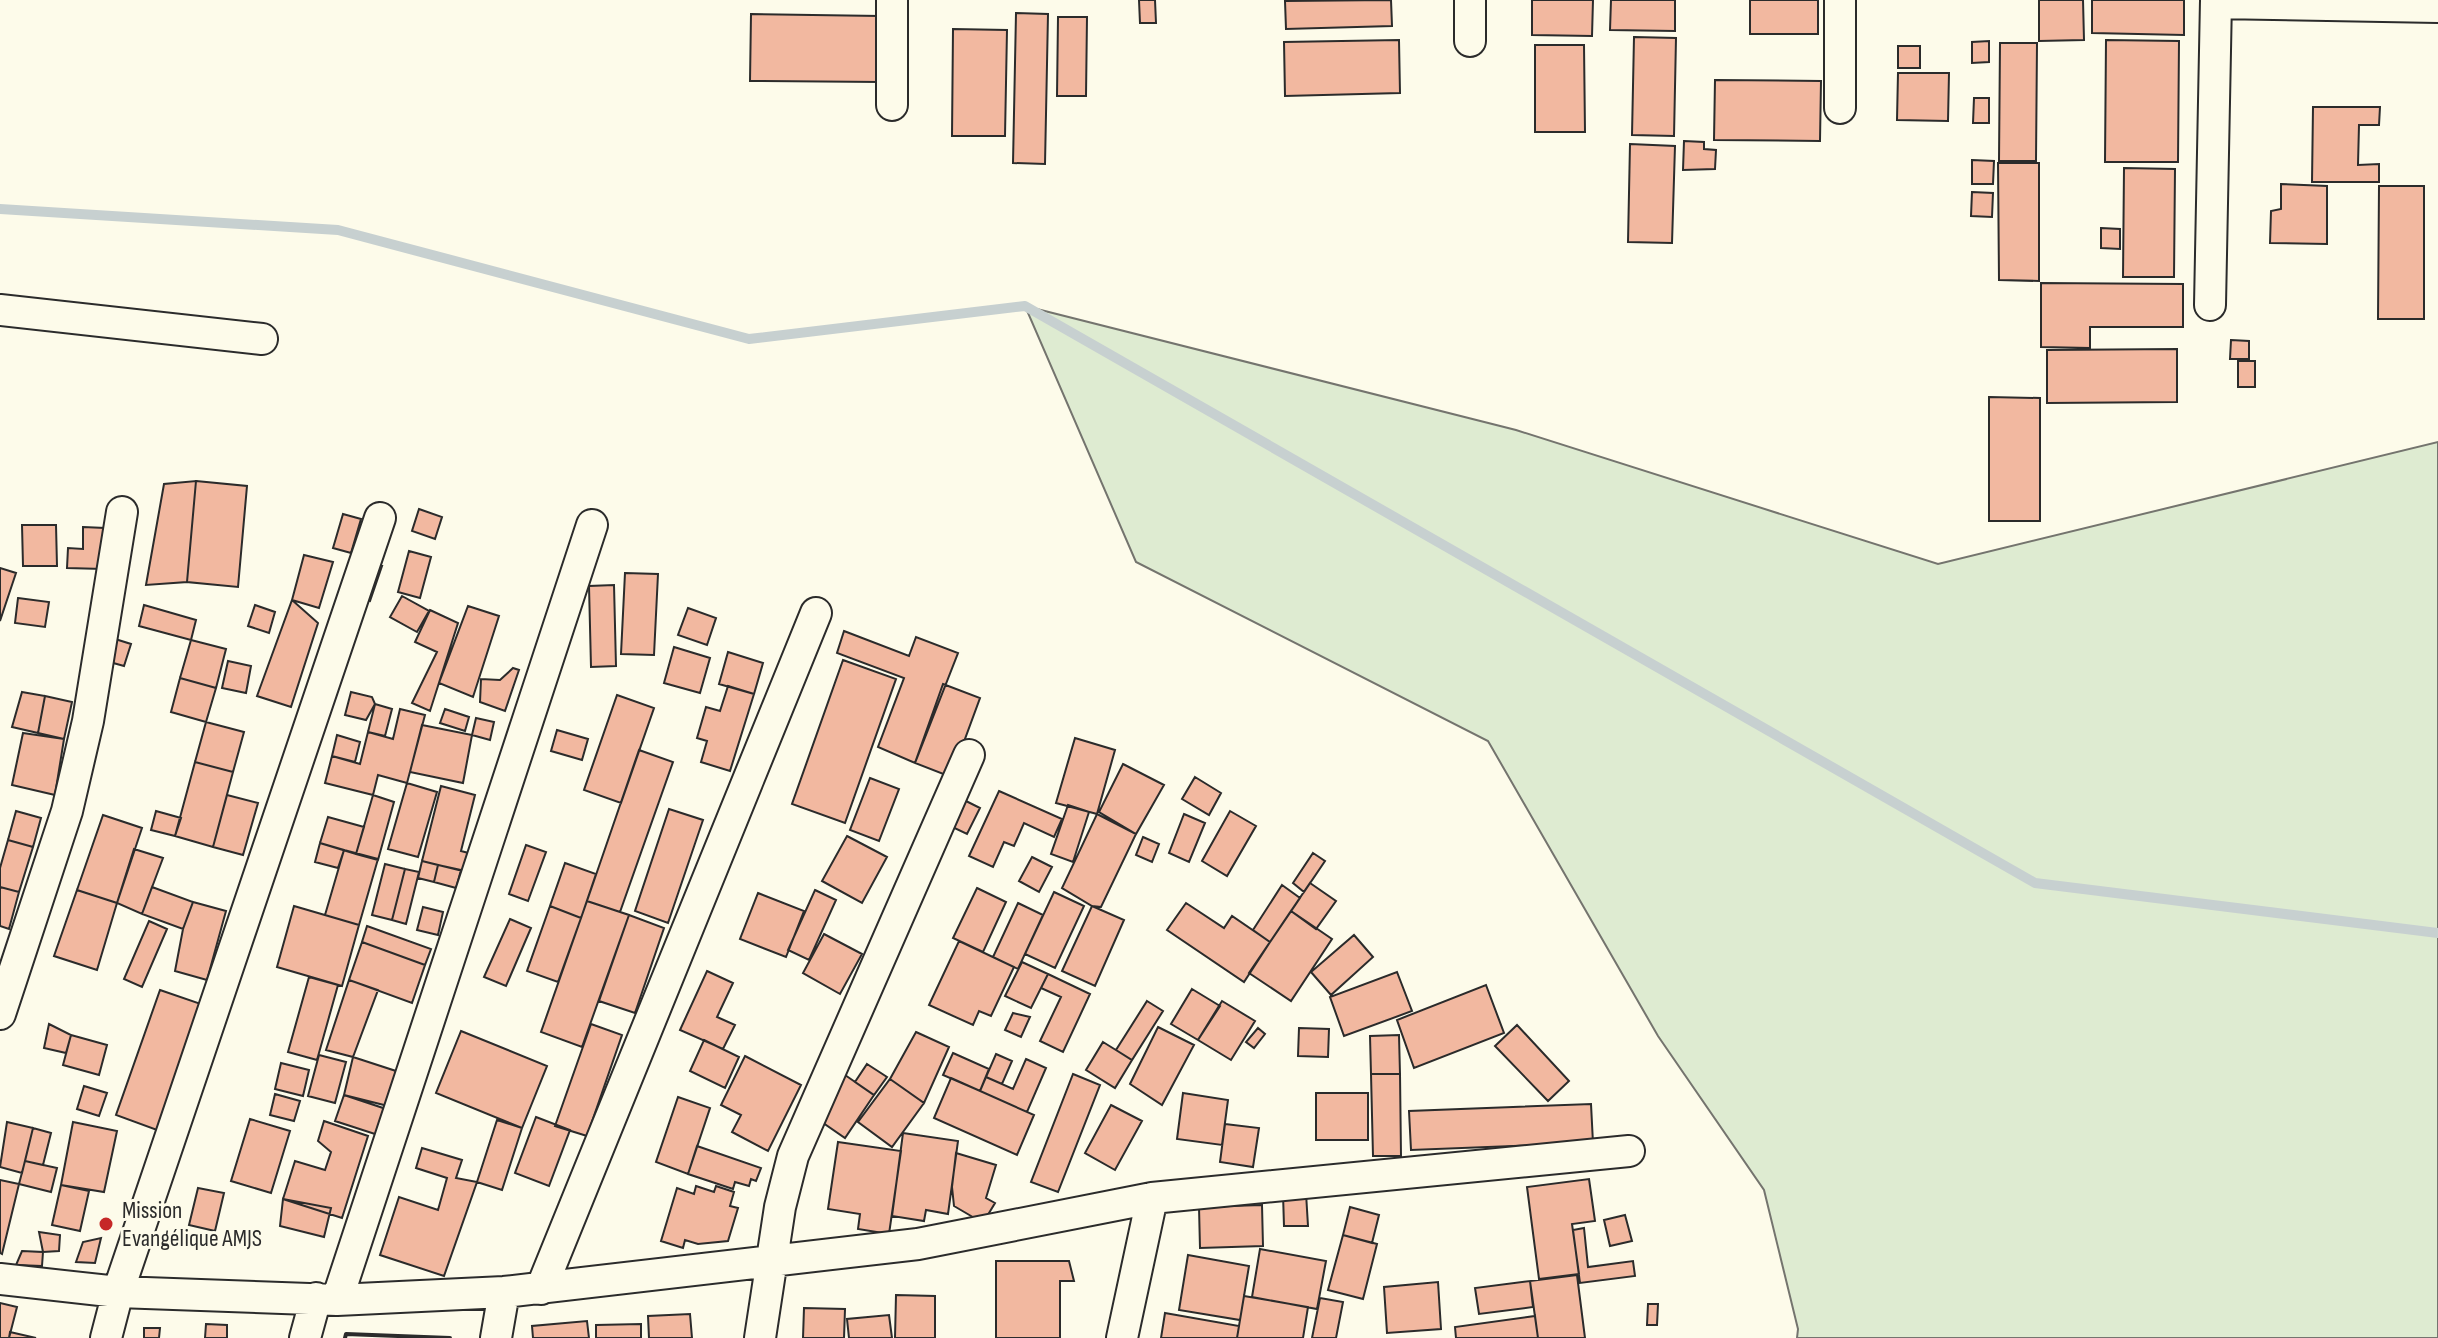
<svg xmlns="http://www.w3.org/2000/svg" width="2438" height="1338" viewBox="0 0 2438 1338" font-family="'Sofia Sans Condensed',sans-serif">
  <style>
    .green { fill: #deebd1; stroke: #74746e; stroke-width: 2 }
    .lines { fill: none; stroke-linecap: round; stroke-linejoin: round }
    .stream { stroke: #c7d0d0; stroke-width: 10 }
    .building { fill: #f2b8a0; stroke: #2b2b2b; stroke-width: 2 }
    .minor-casing { stroke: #2b2b2b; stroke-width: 34 }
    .minor { stroke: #fdfbea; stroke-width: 30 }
    .wall { stroke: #2b2b2b; stroke-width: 4 }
    .poi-dot { fill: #c62828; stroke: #fdfbea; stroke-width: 3 }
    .labels { text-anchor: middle; stroke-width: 6; stroke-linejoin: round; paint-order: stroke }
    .poi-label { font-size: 24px; fill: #2b2b2b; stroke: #fdfbea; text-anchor: start }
  </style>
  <rect width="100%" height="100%" fill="#fdfbea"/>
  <path class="green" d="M1025,306l491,124 422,134 500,-122v896h-641l1,-9 -34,-139 -106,-154 -170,-295 -352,-179z"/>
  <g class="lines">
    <path class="stream" d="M0,209l338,21 411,109 276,-33 1010,577 403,50"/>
  </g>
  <path class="building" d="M1139,0h16l1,23h-16z
    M1391,0l1,26 -106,3 -1,-28z
    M1532,0h61l-1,36 -60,-1z
    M1611,0h64v31l-65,-1z
    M1750,0h68v34h-68z
    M2039,0h44l1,40 -45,1z
    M2092,0h92v35l-92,-2z
    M1016,13l32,1 -3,150 -32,-1z
    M751,14l129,2v66l-130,-1z
    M1058,17h29l-1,79h-29z
    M953,29l54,1 -2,106h-53z
    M1634,37l42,1 -2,98 -42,-1z
    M1399,40l1,53 -115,3 -1,-54z
    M2106,40l73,1 -1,121h-73z
    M1989,41v21l-17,1v-21z
    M2000,43h37l-1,118h-37z
    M1535,45h49l1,87h-50z
    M1898,46h22v22h-22z
    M1898,73h51l-1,48 -51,-1z
    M1715,80l106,1 -1,60 -106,-1z
    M1974,98h15v25h-16z
    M2313,107h67l-1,18h-20l-1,40 21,-1v18h-67z
    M1684,141l20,1v7l12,1 -1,19 -32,1z
    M1630,144l45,2 -3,97 -44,-1z
    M1972,160l22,1 -1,23h-21z
    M1998,163h41v118l-40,-1z
    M2124,168l51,1 -1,108h-51z
    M2281,184l46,2v58l-57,-1 1,-32 10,-2z
    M2379,186h45v133h-46z
    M1972,192l21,1 -1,24 -21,-1z
    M2101,228l19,1v20l-19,-1z
    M2041,283l142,1v43h-93v21l-49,-1z
    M2231,340l18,1v18h-19z
    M2177,349v53l-130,1v-53z
    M2238,361h17v26h-17z
    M1989,397l51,1v123h-51z
    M196,481l-9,101 -41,3 18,-101z
    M196,481l51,5 -9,101 -51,-5z
    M419,509l23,8 -7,22 -23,-8z
    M343,514l18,5 -10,34 -18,-5z
    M22,525h34l1,41h-34z
    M83,527l22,1 -2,41 -36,-1 1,-20 15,1z
    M409,551l22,6 -11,41 -22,-6z
    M304,555l29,7 -14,46 -27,-8z
    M370,566h12l-12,35 -11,-3z
    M0,568l16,5 -16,48z
    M625,573l33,1 -4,81 -33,-1z
    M614,585l2,81 -25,1 -2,-81z
    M402,596l27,15 -12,21 -27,-15z
    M18,598l31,4 -4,25 -30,-4z
    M292,600l26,23 -27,84 -34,-11z
    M144,605l52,15 -5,20 -52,-14z
    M255,605l20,7 -6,21 -21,-7z
    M468,606l31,10 -26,81 -34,-14z
    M688,608l28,10 -9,27 -29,-10z
    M430,610l28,13 -28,88 -18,-8 25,-51 -22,-10z
    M844,631l65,25 7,-19 42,16 -43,110 -37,-16 26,-69 -67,-25z
    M112,638l19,6 -7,22 -18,-5z
    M191,640l35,9 -10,39 -36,-10z
    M674,647l36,11 -10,35 -36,-10z
    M728,652l35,11 -9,31 -35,-10z
    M843,660l53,19 -51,144 -53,-19z
    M228,661l23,5 -5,27 -24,-5z
    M513,668l6,2 -14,41 -25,-9 1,-23 19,1z
    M180,678l36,10 -10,34 -35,-10z
    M943,684l37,14 -29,79 -36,-14z
    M728,686l26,8 -24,77 -29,-9 6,-21 -10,-3 9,-31 14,4z
    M22,692l23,4 -7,37 -26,-6z
    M351,692l21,5 3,7 -9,16 -21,-5z
    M617,695l37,13 -33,95 -37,-13z
    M45,696l27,6 -8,37 -26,-6z
    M375,704l17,5 -7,27 -17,-4z
    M400,709l25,6 -18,68 -29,-8 -5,20 -48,-12 7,-27 28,8 8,-32 25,7z
    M445,709l24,8 -4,14 -25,-8z
    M476,718l18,4 -4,18 -18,-5z
    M206,722l38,10 -11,40 -38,-10z
    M422,725l50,10 -9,48 -53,-11z
    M557,730l31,9 -6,21 -31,-9z
    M23,733l41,6 -9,56 -43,-10z
    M337,735l23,7 -5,20 -23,-6z
    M1075,738l40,12 -18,64 -41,-11z
    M639,750l34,12 -53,150 -33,-11z
    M195,762l38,10 -20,75 -38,-11z
    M1123,764l41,21 -28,49 -37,-22z
    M1195,777l26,16 -12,22 -27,-16z
    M870,778l29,11 -20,52 -29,-11z
    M407,783l30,9 -19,65 -30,-8z
    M441,786l34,9 -14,56 15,4 -5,18 -49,-12z
    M999,791l63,28 -8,18 -30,-14 -10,23 -10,-4 -11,25 -24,-11z
    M227,795l31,8 -15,52 -30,-8z
    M373,795l21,7 -16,58 -22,-6z
    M958,797l22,11 -13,26 -21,-10z
    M1068,805l21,7 -16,50 -22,-8z
    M669,809l34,11 -35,103 -33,-12z
    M16,811l25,7 -8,29 -25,-7z
    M156,811l25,7 -6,18 -24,-6z
    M1230,811l26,15 -29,50 -25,-15z
    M1097,814l39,20 -35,73 -9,-1 -30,-18z
    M1184,814l21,9 -16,39 -20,-9z
    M103,815l39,13 -25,75 -40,-13z
    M328,817l36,10 -8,27 -36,-11z
    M847,836l40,21 -25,46 -40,-22z
    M1143,837l16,7 -7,18 -16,-7z
    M8,840l25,7 -14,45 -19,-5v-19z
    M320,843l24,7 -6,18 -23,-6z
    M526,845l20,7 -18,49 -19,-7z
    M134,849l29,9 -21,56 -25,-11z
    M344,850l34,9 -19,66 -34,-10z
    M1313,853l12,8 -21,31 -11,-9z
    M1032,857l20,10 -13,25 -20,-11z
    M422,861l16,4 -4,17 -16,-4z
    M565,863l31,11 -15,44 -31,-12z
    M385,864l20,5 -13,51 -20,-5z
    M438,865l23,5 -5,18 -22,-6z
    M405,869l14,3 -13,52 -14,-4z
    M1310,883l26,18 -20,28 -25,-18z
    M1282,885l18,13 -30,44 -17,-12z
    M0,887l19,5 -10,37 -9,-3z
    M152,887l41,15 -10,27 -41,-15z
    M977,888l29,14 -23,50 -30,-14z
    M77,890l40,13 -20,67 -43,-14z
    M815,890l21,10 -27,60 -21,-10z
    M1054,892l30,14 -29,62 -30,-14z
    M758,893l46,18 -18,46 -46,-18z
    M587,901l42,14 -47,132 -41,-15z
    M193,902l33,9 -19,69 -32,-9 8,-42z
    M1018,903l25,12 -25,54 -25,-12z
    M1186,903l38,25 8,-12 38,26 -26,40 -77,-52z
    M294,906l65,19 -17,61 -65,-19z
    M550,906l31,12 -23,64 -31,-11z
    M1092,906l32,14 -29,66 -33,-15z
    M423,907l20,5 -5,23 -21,-5z
    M1291,911l41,28 -41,62 -42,-28z
    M629,915l35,13 -29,85 -36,-12z
    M510,919l21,9 -25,58 -22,-9z
    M149,921l18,8 -25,58 -18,-8z
    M367,926l64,23 -6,16 -63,-23z
    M824,934l38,20 -22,40 -37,-21z
    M1354,935l19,22 -42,38 -20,-23z
    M959,941l55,26 -23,49 -12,-5 -6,14 -44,-20z
    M362,942l63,23 -13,38 -63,-23z
    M1022,962l26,12 -17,34 -26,-12z
    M707,971l26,12 -16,34 18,8 -12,24 -43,-19z
    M1397,972l15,39 -68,25 -14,-39z
    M1048,974l42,20 -27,58 -23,-11 21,-44 -20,-9z
    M309,977l29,8 -21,75 -29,-8z
    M349,980l29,10 -25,67 -27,-7z
    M1486,985l18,48 -90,35 -17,-48z
    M1192,989l28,17 -22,34 -27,-16z
    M160,990l41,14 -44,126 -41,-15z
    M1147,1001l16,10 -31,49 -16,-10z
    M1222,1001l33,20 -24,39 -33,-20z
    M1013,1013l17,4 -9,20 -16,-7z
    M49,1024l22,11 -5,18 -22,-5z
    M591,1024l31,11 -35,101 -32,-10z
    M1517,1025l52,56 -21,20 -53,-55z
    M1158,1027l36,18 -32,60 -32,-21z
    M1258,1028l7,6 -11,14 -8,-6z
    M1299,1028l30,1 -1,28 -30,-1z
    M461,1031l86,35 -25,62 -86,-35z
    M916,1032l33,15 -25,56 -34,-24z
    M71,1035l36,10 -8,30 -36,-10z
    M1399,1035l1,39h-29l-1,-38z
    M704,1040l35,17 -14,31 -35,-17z
    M1103,1042l29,18 -17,28 -29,-18z
    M953,1053l36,16 -9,22 -37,-16z
    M996,1054l16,7 -10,23 -16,-7z
    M319,1055l27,7 -11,41 -27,-7z
    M745,1056l56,29 -33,66 -36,-19 9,-17 -20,-10z
    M353,1057l46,15 -11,34 -44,-11z
    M1026,1059l20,9 -19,44 -47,-21 6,-14 27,12z
    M281,1063l28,7 -6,26 -28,-7z
    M867,1064l20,13 -13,18 -19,-13z
    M1073,1074l27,11 -42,107 -27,-10z
    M1371,1074h29l1,82h-28z
    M845,1075l29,20 -29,43 -29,-20z
    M951,1078l83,37 -17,40 -83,-37z
    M890,1079l34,24 -32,44 -34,-25z
    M84,1086l23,7 -8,23 -22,-7z
    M1183,1093l45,7 -6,45 -45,-6z
    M1316,1093h52v47h-52z
    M275,1094l25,7 -6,20 -24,-6z
    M344,1095l42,14 -8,26 -43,-14z
    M678,1097l32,11 -22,66 -32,-12z
    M1591,1104l2,39 -182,7 -2,-39z
    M1111,1105l31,16 -27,49 -30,-17z
    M536,1117l34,13 -21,56 -34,-13z
    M250,1119l40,12 -19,62 -40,-12z
    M497,1120l25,8 -20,62 -25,-8z
    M324,1121l44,15 -26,82 -59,-19 12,-38 30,9 6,-18 -13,-11z
    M7,1122l26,6 -11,45 -22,-6z
    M73,1122l44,9 -13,61 -43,-7z
    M1225,1124l34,4 -6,39 -33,-5z
    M33,1128l18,5 -8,32 -18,-4z
    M903,1133l55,8 -10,73 -22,-4 -2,11 -32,-5z
    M838,1142l63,9 -12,83 -31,-5 2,-15 -32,-5z
    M697,1146l64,22 -5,13 -5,-2 -2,7 -14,-4 -2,7 -45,-15z
    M422,1148l40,12 -6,18 21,4 -33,94 -64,-21 19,-58 39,13 9,-32 -31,-10z
    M956,1153l40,12 -10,33 9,5 -12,20 -29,-17 -2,-19z
    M25,1161l32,7 -6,24 -32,-8z
    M1589,1179l6,42 -23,3 7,50 -40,5 -12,-92z
    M0,1180l19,4 -17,70 -2,-1z
    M61,1185l28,6 -9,40 -28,-6z
    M696,1186l18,6 2,-6 18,6 -4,14 8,2 -10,33 -30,3 -13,-4 -2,8 -22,-7 16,-53 17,6z
    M198,1188l26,5 -9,38 -26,-6z
    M1306,1193l2,33h-24l-1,-32z
    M283,1199l48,9 -7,29 -44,-11z
    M1262,1205l1,41 -63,2 -1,-41z
    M1350,1207l29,8 -7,28 -29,-8z
    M1625,1215l7,26 -22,5 -6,-26z
    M1584,1228l4,39 45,-6 2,15 -55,7 -7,-53z
    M39,1232l21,3 -1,16 -16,1z
    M1343,1235l34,9 -14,55 -35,-9z
    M101,1238l-6,25 -19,-1 7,-20z
    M1260,1249l66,12 -9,48 -65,-12z
    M22,1251l21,1 -1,14 -26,-1z
    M1188,1255l61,11 -9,54 -61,-10z
    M996,1261h73l5,20h-14v57h-64z
    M1577,1275l8,63h-47l-8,-57z
    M1530,1281l3,26 -54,7 -4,-26z
    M1438,1282l3,47 -54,4 -3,-46z
    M896,1295l39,1v42h-40z
    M1244,1296l64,11 -5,31h-66z
    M1320,1298l23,4 -7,36h-24z
    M0,1303l17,4 -8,31h-9z
    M1648,1304h10l-1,21h-10z
    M804,1308l41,1 -1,29h-41z
    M1165,1313l74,13 -2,12h-76z
    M690,1314l2,24h-43l-1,-22z
    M889,1315l3,23h-43l-2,-19z
    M1535,1316l3,22h-82l-1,-11z
    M587,1321l2,17h-56l-1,-12z
    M206,1324l21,1v13h-22z
    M641,1324v14h-45v-13z
    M144,1328h16l-1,10h-15z
    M10,1332l26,6h-27z"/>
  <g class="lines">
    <g class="minor-casing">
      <path id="minor" d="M2216,3l222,4
        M1470,41v-41
        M892,105v-105
        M1840,108v-108
        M2210,305l6,-305
        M0,310l262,29
        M0,1014l67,-203 21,-90 34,-209
        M0,1279l118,13 219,8 167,-8 414,-48 234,-46 477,-47
        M541,1289l275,-676
        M337,1300l255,-775
        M106,1338l12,-46 262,-774
        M305,1338l11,-40
        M496,1338l8,-46
        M760,1338l20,-131 13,-51 176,-401
        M1122,1338l30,-140"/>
    </g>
    <use href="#minor" class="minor"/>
    <path class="wall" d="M345,1338l1,-4 104,4"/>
  </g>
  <circle class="poi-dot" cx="106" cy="1224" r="8"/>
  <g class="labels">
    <g class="poi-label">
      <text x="122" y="1218">Mission<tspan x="122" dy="28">Evangélique AMJS</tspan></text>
    </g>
  </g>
</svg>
